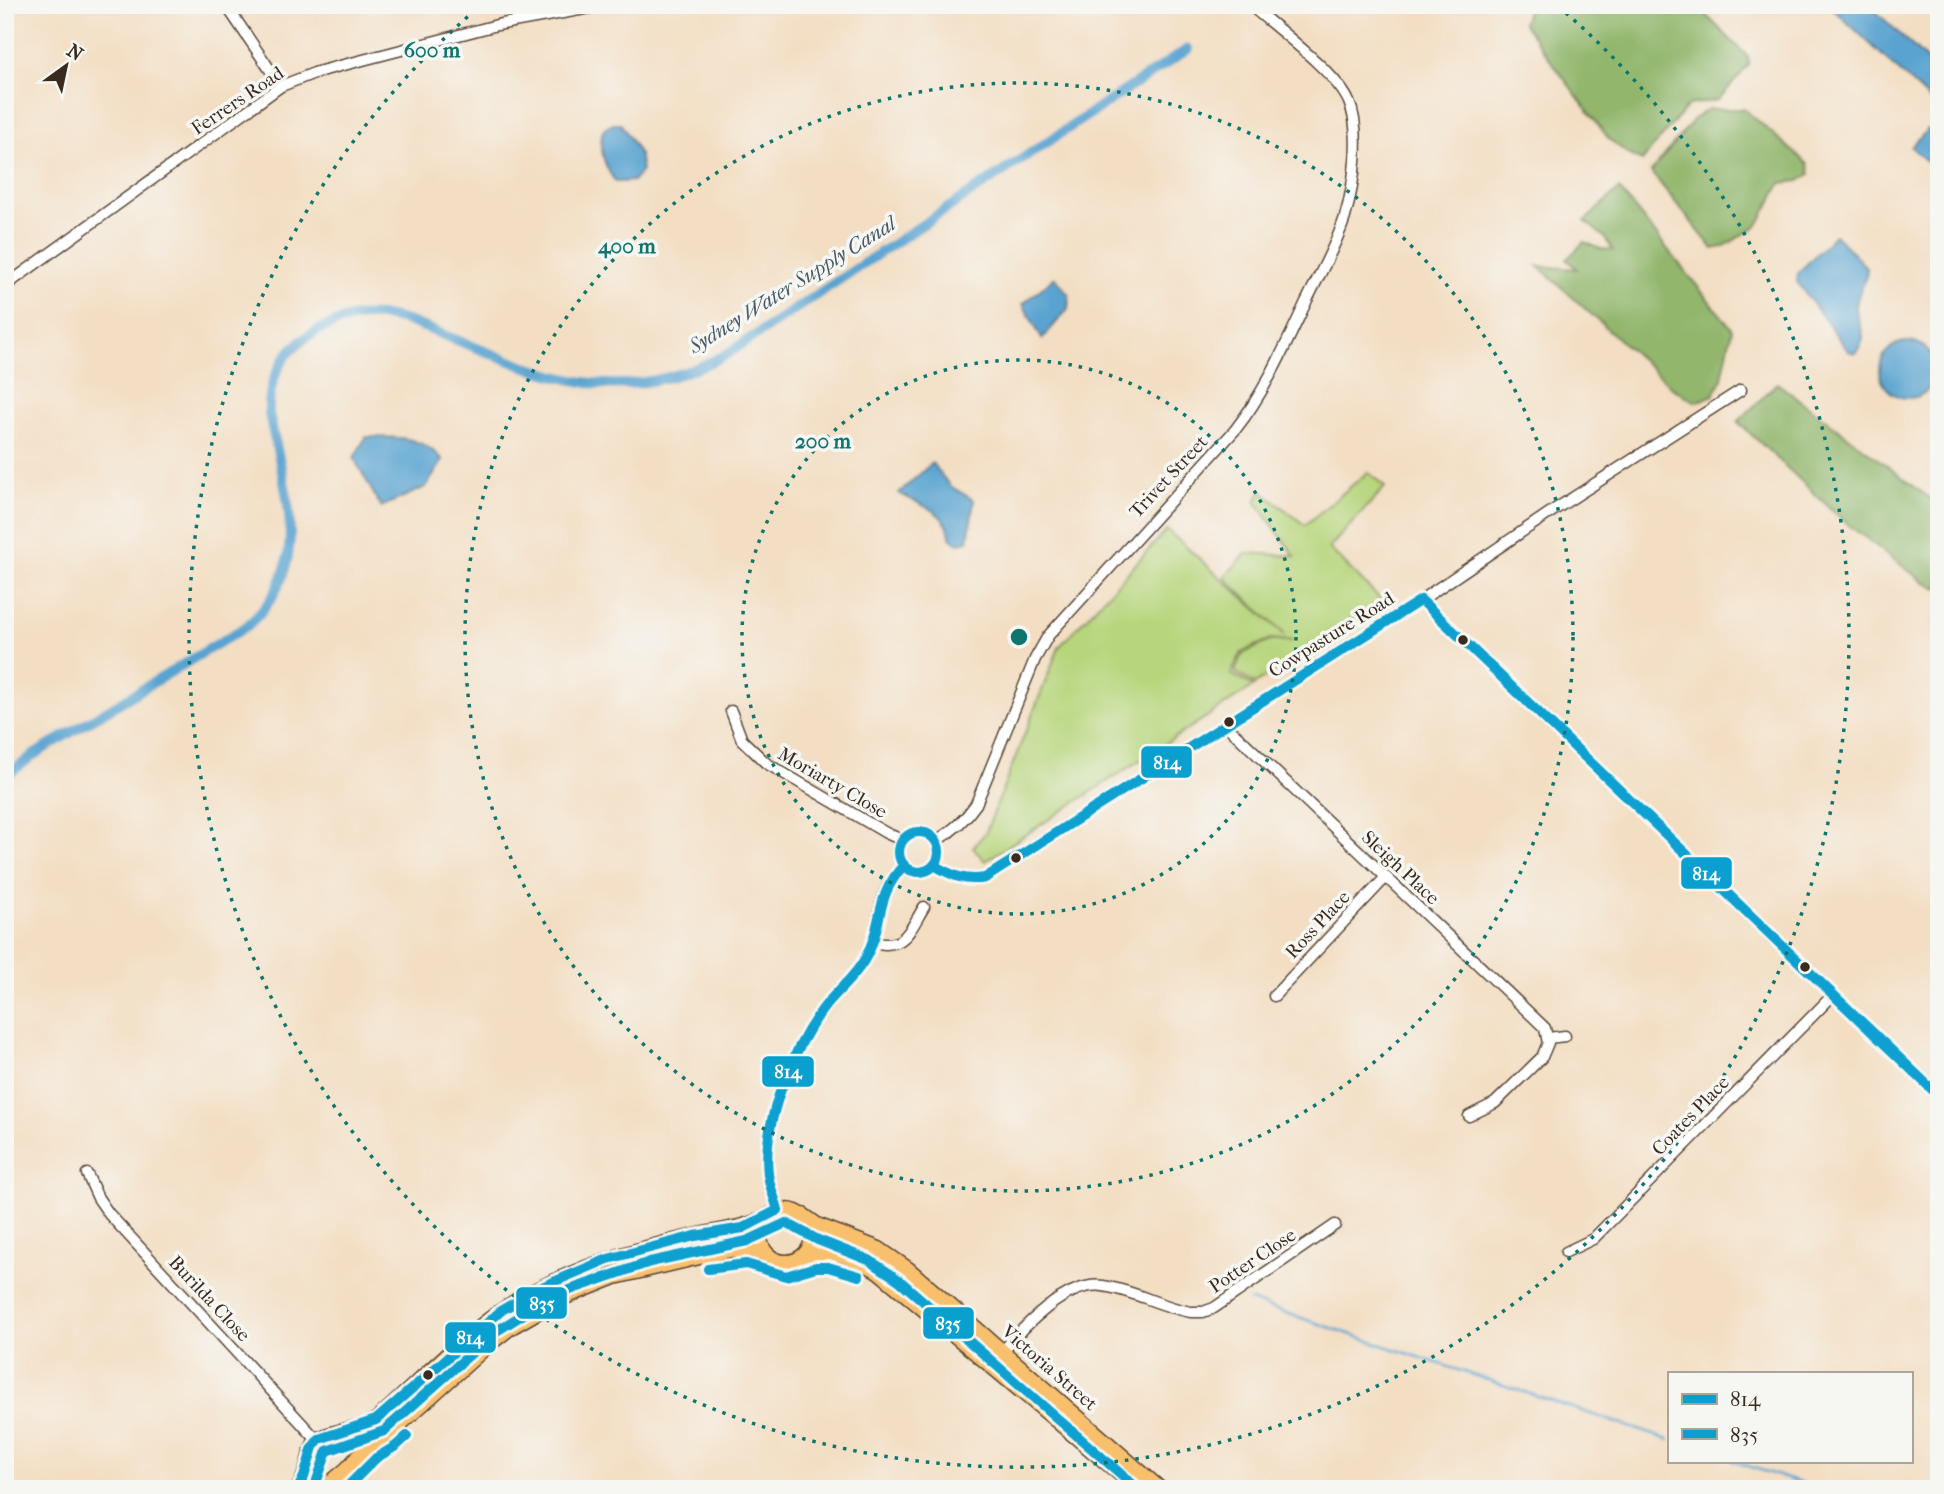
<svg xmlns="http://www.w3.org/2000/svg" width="1944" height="1494" viewBox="0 0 1944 1494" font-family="'IM FELL French Canon',serif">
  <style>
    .green { fill: #b7d57c; stroke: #79804d; stroke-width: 2 }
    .forest { fill: #91b66c; stroke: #667045; stroke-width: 2 }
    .water { fill: #59a3d0; stroke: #4a6677; stroke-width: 2 }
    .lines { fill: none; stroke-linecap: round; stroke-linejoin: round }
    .stream { stroke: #59a3d0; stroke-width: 2.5 }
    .canal { stroke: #59a3d0; stroke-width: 10 }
    .minor-casing { stroke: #574537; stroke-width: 13 }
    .major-casing { stroke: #574537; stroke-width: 17 }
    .minor { stroke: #fff; stroke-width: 10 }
    .major { stroke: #f8bf6c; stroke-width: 14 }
    .bus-1-casing { stroke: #f6f6f2; stroke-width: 16 }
    .bus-2-casing { stroke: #f6f6f2; stroke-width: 16 }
    .bus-1 { stroke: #09a0d0; stroke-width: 10 }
    .bus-2 { stroke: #09a0d0; stroke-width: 10 }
    .ring { fill: none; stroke: #0f766e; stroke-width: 3.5; stroke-dasharray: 3.5 7 }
    .bus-dot { fill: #3b2a1e; stroke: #f6f6f2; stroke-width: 2.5 }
    .labels { text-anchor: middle; stroke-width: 7; stroke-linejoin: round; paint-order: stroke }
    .street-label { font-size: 19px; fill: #3b2a1e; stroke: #f6f6f2 }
    .water-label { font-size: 21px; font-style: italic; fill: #475a65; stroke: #f6f6f2 }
    .centre { fill: #0f766e; stroke: #f6f6f2; stroke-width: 3.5 }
    .ring-label { font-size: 21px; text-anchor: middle; font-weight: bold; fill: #0f766e; stroke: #f6f6f2; stroke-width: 7; stroke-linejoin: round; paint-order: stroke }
    .line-badge { stroke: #f6f6f2; stroke-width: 2.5 }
    .badge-label { font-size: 19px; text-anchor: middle; font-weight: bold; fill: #fff }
  </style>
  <rect width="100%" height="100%" fill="#f6f6f2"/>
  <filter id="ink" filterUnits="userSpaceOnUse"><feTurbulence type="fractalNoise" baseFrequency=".0143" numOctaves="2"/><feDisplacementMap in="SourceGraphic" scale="14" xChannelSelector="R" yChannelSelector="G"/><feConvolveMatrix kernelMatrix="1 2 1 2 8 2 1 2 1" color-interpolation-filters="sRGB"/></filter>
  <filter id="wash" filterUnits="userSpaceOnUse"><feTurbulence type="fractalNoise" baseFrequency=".00686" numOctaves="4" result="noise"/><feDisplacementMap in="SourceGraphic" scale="28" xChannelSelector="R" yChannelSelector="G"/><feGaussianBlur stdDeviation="1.57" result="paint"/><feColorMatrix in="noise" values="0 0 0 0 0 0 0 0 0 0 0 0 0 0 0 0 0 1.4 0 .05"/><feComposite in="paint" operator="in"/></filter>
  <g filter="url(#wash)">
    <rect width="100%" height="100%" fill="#f3dec3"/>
    <path class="green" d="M1368,472l17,15 -56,61 53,53 -127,83 -20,-12 7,-18 28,-13h23l-23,-2 -29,14 -10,21 23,12 -269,175 -12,-14 13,-15 73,-185 108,-117 118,105 -61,-58 23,-24 48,3 -39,-54 5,-11 44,34z"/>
    <path class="forest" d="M1529,5h167l52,52 1,8 -31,35 -30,5 -46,56 -14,-7 -19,-15 -86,-116z
      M1709,109h35l64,55 2,10 -11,7 -18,2 -23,42 -35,22 -10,2 -62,-77 43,-53z
      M1619,189l113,140 -10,49 -8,17 -18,7 -21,-12 -137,-124 39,3 -10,-10 17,-17 17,7 12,1 -9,-13 -19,-16z
      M1777,383l162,122v83l-14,-5 -79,-60 -108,-101z"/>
    <path class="water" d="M1829,5h40l70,66v38z
      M613,124h8l18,29 3,18 -9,10 -17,1c-11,-13 -18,-34 -13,-52z
      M1928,129l11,11v33l-28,-26z
      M1835,235l32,33c0,13 -10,24 -11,38 -1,22 17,27 -1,47l-7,-2 -51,-69 1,-9z
      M1055,277l14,18 -1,14 -26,30 -19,-35z
      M1880 370a28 28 0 1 1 56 0a28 28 0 1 1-56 0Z
      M366,437c31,0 54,-2 77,23l-17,27 -45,20 -27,-49z
      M932,463l18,23 24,14 -6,41 -9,2 -9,-6c-1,-26 -32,-32 -51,-44z"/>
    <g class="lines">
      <path class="stream" d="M1250,1301l419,139
        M1733,1461l85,28"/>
      <path class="canal" d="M5,777l30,-23 212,-128c70,-61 37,-136 22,-213 -1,-27 10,-55 31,-71 22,-17 52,-28 80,-26 21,1 41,10 61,18 46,17 93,40 142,48 50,8 100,-5 144,-28l461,-305"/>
    </g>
  </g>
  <g filter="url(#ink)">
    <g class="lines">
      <g class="minor-casing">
        <path id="minor" d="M226,5l55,81
          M5,286l276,-200 36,-14 180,-47 110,-20
          M1421,600l518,496
          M731,711l11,29 24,23 120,70 16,7
          M1225,724l320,304 3,15 -6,14 -47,46 -26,13
          M899 852a20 20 0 1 1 40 0a20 20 0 1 1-40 0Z
          M936,841c17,-10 29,-21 40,-37l59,-145 13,-23 187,-206c31,-39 51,-86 72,-130 13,-27 29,-54 38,-83 9,-31 17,-86 4,-115 -12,-29 -73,-74 -99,-97
          M934,865c18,11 30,18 51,13l436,-278 136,-92 184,-118
          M871,942c34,8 37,-9 53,-35
          M1274,996l112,-119
          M1548,1038l17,-2
          M87,1174l11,24 11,16 208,226
          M778,1210c-3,-11 -8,-24 -10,-36 -6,-48 26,-126 54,-164 14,-19 38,-36 47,-58 12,-33 6,-61 35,-87
          M1566,1252l27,-13 241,-245
          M1003,1351c21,-25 64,-70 100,-65 30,4 58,21 88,26h12l11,-4 121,-83"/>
      </g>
      <g class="major-casing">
        <path id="major" d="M760 1236a26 26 0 1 1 52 0a26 26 0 1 1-52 0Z
          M803,1215l14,10 62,24 29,20 252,220
          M803,1256c28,-7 50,0 75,15l260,218
          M298,1489c11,-16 10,-35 17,-46 7,-11 45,-13 61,-23 41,-36 80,-77 125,-109 31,-22 70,-38 106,-51 28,-10 58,-17 88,-24 29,-7 49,-6 76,-22
          M323,1489l24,-20 20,-22 21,-12 100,-90 23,-18 49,-28 55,-22 114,-27h23l16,5"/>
      </g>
      <use href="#minor" class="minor"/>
      <use href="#major" class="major"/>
      <g class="bus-1-casing">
        <path id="bus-1" d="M899 852a20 20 0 1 1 40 0a20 20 0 1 1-40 0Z
          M934,865c17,10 31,17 51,13l436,-278 518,496
          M298,1489l6,-12 9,-30 6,-8 57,-19 126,-110 42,-24 64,-27 87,-23 48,-8 35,-18c-3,-12 -9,-24 -10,-36 -6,-52 24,-123 54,-164 14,-19 33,-32 44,-53 18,-33 8,-60 38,-92"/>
      </g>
      <g class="bus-2-casing">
        <path id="bus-2" d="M708,1269l38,-5 40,12 30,-9h12l31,9
          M314,1489l13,-38 57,-20 111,-99 43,-27 26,-13 86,-30 97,-21 39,-18 32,17 51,20 30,20 239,209
          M345,1489l31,-31 20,-12 11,-10"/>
      </g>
      <use href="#bus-1" class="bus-1"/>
      <use href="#bus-2" class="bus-2"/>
    </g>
  </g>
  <g class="ring">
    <circle cx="1019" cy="637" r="277"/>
    <circle cx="1019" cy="637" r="554"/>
    <path d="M1558 6A830 830 0 1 1 480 6"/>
  </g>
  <g class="bus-dot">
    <circle cx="1463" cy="640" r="6"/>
    <circle cx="1229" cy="722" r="6"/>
    <circle cx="1016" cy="858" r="6"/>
    <circle cx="1805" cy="967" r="6"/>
    <circle cx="428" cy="1375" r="6"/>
  </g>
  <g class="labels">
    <g class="street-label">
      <text transform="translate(237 100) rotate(-34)" y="7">Ferrers Road</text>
      <text transform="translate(1168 476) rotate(-47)" y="7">Trivet Street</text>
      <text transform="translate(1331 634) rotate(-32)" y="7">Cowpasture Road</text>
      <text transform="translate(833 782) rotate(30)" y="7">Moriarty Close</text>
      <text transform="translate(1401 867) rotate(43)" y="7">Sleigh Place</text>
      <text transform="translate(1317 924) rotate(-47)" y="7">Ross Place</text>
      <text transform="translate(1690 1115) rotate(-46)" y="7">Coates Place</text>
      <text transform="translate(1252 1260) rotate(-34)" y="7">Potter Close</text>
      <text transform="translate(210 1298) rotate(47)" y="7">Burilda Close</text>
      <text transform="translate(1050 1367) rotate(41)" y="7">Victoria Street</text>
    </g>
    <g class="water-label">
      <text transform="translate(792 285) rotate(-32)" y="7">Sydney Water Supply Canal</text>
    </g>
  </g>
  <circle cx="1019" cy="637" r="10" class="centre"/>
  <g class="ring-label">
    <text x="432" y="57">600 m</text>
    <text x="627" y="253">400 m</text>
    <text x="823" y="448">200 m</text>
  </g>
  <g class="line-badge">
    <rect x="1140" y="745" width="53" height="34" rx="7" fill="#09a0d0"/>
    <rect x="1680" y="856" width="53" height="34" rx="7" fill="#09a0d0"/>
    <rect x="761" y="1055" width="54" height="33" rx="7" fill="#09a0d0"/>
    <rect x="515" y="1286" width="53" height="34" rx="7" fill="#09a0d0"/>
    <rect x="922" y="1306" width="53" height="34" rx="7" fill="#09a0d0"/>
    <rect x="444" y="1321" width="53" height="33" rx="7" fill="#09a0d0"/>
  </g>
  <g class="badge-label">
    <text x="1167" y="769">814</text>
    <text x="1706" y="880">814</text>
    <text x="788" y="1078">814</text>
    <text x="542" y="1310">835</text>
    <text x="948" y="1330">835</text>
    <text x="470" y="1344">814</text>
  </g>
  <rect width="1944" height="1494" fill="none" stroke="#f6f6f2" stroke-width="28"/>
  <rect x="1668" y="1372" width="245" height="91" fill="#f6f6f2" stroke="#aba49d" stroke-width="2"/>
  <rect x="1682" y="1394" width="35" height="10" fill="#09a0d0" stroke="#aba49d" stroke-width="2"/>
  <text x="1730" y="1406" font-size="21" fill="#3b2a1e">814</text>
  <rect x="1682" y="1429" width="35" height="10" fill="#09a0d0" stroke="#aba49d" stroke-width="2"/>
  <text x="1730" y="1442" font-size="21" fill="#3b2a1e">835</text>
  <g transform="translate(66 66) rotate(33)" stroke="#f6f6f2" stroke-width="5" paint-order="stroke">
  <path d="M0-5L12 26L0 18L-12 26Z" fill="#3b2a1e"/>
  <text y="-10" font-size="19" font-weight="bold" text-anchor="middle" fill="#3b2a1e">N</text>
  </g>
</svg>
